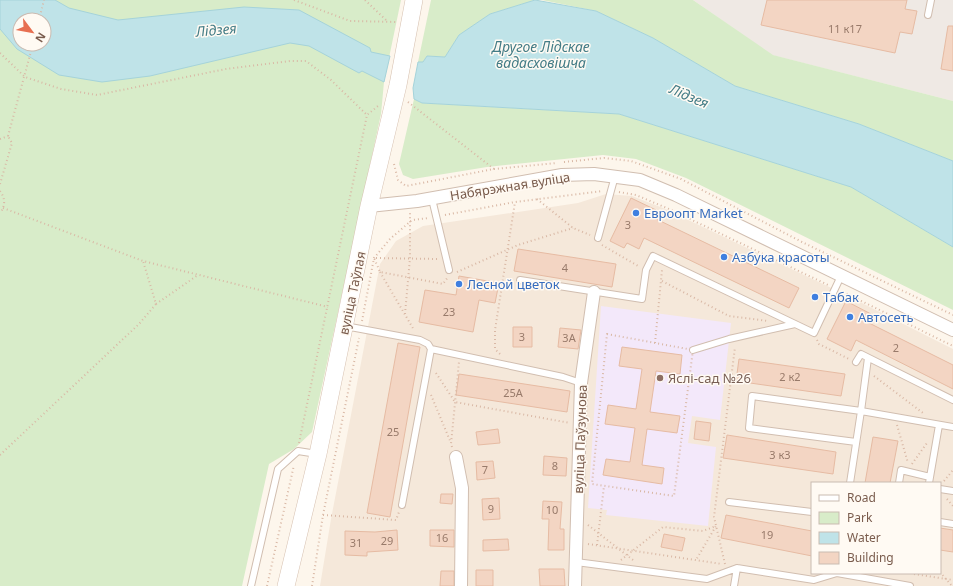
<svg xmlns="http://www.w3.org/2000/svg" width="953" height="586" viewBox="0 0 953 586" font-family="'Noto Sans',sans-serif">
  <style>
    .residential { fill: #f5e8da; fill-rule: evenodd }
    .industrial { fill: #efe9e4 }
    .education { fill: #f3e8fa }
    .green { fill: #d8ecc9; fill-rule: evenodd }
    .water { fill: #bfe3e8; stroke: #a5d3da; fill-rule: evenodd }
    .building { fill: #f3d5c3; stroke: #e6bba3 }
    .lines { fill: none; stroke-linecap: round; stroke-linejoin: round }
    .lane-casing { stroke: #d1beb0; stroke-width: 8 }
    .street-casing { stroke: #d1beb0; stroke-width: 14 }
    .secondary-casing { stroke: #d6c0b0; stroke-width: 18 }
    .path { stroke: #d9b8a5; stroke-width: 2; stroke-dasharray: 1 3; stroke-linecap: butt }
    .lane { stroke: #fff; stroke-width: 6 }
    .street { stroke: #fff; stroke-width: 12 }
    .secondary { stroke: #fff; stroke-width: 17 }
    .shop-dot { fill: #3f7fe0; stroke: #fffaf3; stroke-width: 1.5 }
    .education-dot { fill: #8d6e63; stroke: #fffaf3; stroke-width: 1.5 }
    .labels { text-anchor: middle; stroke-width: 3; stroke-linejoin: round; paint-order: stroke }
    .number-label { font-size: 11px; fill: #987a6a }
    .street-label { font-size: 13px; fill: #7a5c4d; stroke: #fffaf3 }
    .shop-label { font-size: 13px; fill: #366cbe; stroke: #fffaf3; text-anchor: start }
    .education-label { font-size: 13px; fill: #785e54; stroke: #fffaf3; text-anchor: start }
    .water-label { font-size: 14px; font-style: italic; fill: #437c86; stroke: #fffaf3 }
  </style>
  <rect width="100%" height="100%" fill="#fdf6ec"/>
  <path class="residential" d="M606,194l26,2 31,12 181,86 109,55v237h-633l11,-67 49,-255 16,-23 27,-15 155,-23zM812,483h128v90h-128z"/>
  <path class="industrial" d="M693,0h260v101l-181,-46z"/>
  <path class="education" d="M601,306l130,17 -11,97 -28,-4 -4,27 28,4 -8,79 -102,-11 1,-5 -19,-2z"/>
  <path class="green" d="M0,0h401l-17,82 -3,32 -69,318 -18,17 -25,15 -27,122h-242zM20,20h24v24h-24z
    M431,0h104l-45,14 -31,21 -14,22 -18,-1 -4,6h-5z
    M542,0h151l80,55 180,46v60l-94,-37 -124,-38 -82,-48 -57,-27z
    M414,99l8,4 197,11 232,73 102,60v63l-267,-132 -50,-19 -33,-4 -116,12 -74,12 -10,-4 -4,-11z"/>
  <path class="water" d="M0,0h55l14,8 49,12 126,-13 55,3 71,38 1,4 19,4 -6,26 -22,-11 -3,2 -50,-27 -19,-3 -140,33 -48,6 -43,-7 -42,-26 -17,-20zM20,20h24v24h-24z
    M535,0l61,11 57,27 82,48 124,38 94,37v86l-102,-60 -232,-73 -197,-11 -8,-4 -1,-11 5,-26h5l4,-6 18,1 14,-22 31,-21z"/>
  <path class="building" d="M767,0h140l-2,9 12,2 -5,23 -12,-2 -5,21 -134,-28z
    M948,26h5v45l-12,-2z
    M631,198l25,12 -4,7 147,71 -10,20 -145,-70 -5,11 -12,-6 -3,5 -14,-7z
    M518,249l98,15 -4,23 -98,-16z
    M459,276l40,7 -4,20 -16,-3 -6,32 -54,-10 6,-32 31,5z
    M846,301l25,13 -4,8 86,43v24l-97,-49 -5,11 -24,-12z
    M513,327h19v20h-19z
    M560,328l21,2 -3,19 -20,-2z
    M398,343l22,4 -30,170 -23,-4z
    M622,347l60,8 -2,19 -24,-3 -6,41 30,4 -3,17 -30,-4 -5,36 22,3 -2,16 -59,-9 3,-16 24,3 5,-34 -30,-4 3,-19 28,4 6,-40 -23,-3z
    M739,359l106,15 -4,22 -105,-15z
    M459,374l111,17 -3,21 -111,-17z
    M696,421l15,2 -2,18 -15,-2z
    M498,429l2,14 -22,2 -2,-13z
    M727,435l109,17 -3,22 -110,-16z
    M873,437l25,4 -8,42h-25z
    M544,456l23,2 -1,18 -23,-1z
    M493,461l2,17 -18,2 -1,-18z
    M441,494h12l-1,10 -12,-1z
    M499,498l1,21 -17,1 -1,-21z
    M543,501l19,1 -2,27h4v21h-16l1,-31h-7z
    M726,515l86,16v25l-91,-18z
    M940,528l13,2v22l-13,-2z
    M397,530l1,20 -31,2v4l-22,-1v-24l30,1z
    M430,530h24v17l-24,-1z
    M664,534l21,4 -3,13 -21,-4z
    M508,539l1,11 -26,1v-11z
    M539,569h25l1,17h-25z
    M476,570h17v16h-17z
    M441,571h13v15h-14z"/>
  <g class="lines">
    <g class="lane-casing">
      <path id="lane" d="M928,15l3,-15
        M432,199l17,71
        M598,238l17,-62
        M520,280l122,19 4,-29 7,-14 161,77 27,-57
        M345,326l75,14 8,4 3,5 -29,156
        M431,349l132,28 18,6
        M693,350l36,-11 66,-15
        M856,362l5,-8 92,46
        M856,442l-107,-14 3,-32 109,15 7,-53
        M850,483l11,-72 92,16
        M899,483l2,-13 29,7
        M929,483l10,-58
        M940,489l13,2
        M729,502l83,10
        M940,522l13,2
        M576,562l131,17 30,-11 77,12 23,-7 73,13
        M251,586l27,-117 20,-18 19,3
        M734,586l3,-18"/>
    </g>
    <g class="street-casing">
      <path id="street" d="M369,206l48,-5 145,-26 32,-1 46,6 36,15 277,135
        M456,457l6,31 -1,98
        M575,586l6,-203 13,-91"/>
    </g>
    <g class="secondary-casing">
      <path id="secondary" d="M286,586l32,-132 51,-248 29,-121 16,-85"/>
    </g>
    <path class="path" d="M294,0l56,21 47,1
      M365,0l22,21
      M39,20l5,-20
      M0,53l25,24 36,12 36,6 129,-26 64,-8h16l25,19 36,35
      M408,102l86,67
      M8,136l25,-92
      M0,139l8,-3
      M564,162l40,-4 27,3 50,18 121,63 151,73
      M394,164l4,16 8,6 88,-17 63,-6
      M0,184l12,-41 -4,-7
      M0,191c5,7 6,14 0,22
      M619,192l17,3 33,14 159,76
      M537,199l36,29 17,7
      M3,208l140,53 185,46
      M445,215l70,-13 88,-11
      M602,245l38,22
      M437,259l-63,-1 6,14 63,12 5,-7
      M380,272l34,58
      M457,272l61,-27 55,-17
      M662,281l67,35 39,5
      M843,292l110,54
      M156,304l42,-29
      M405,314l5,-56v-46
      M362,321l12,-63 16,-19 22,-19 17,-2
      M607,334l86,16 -19,146 -82,-12z
      M817,340l2,4 30,15
      M655,343l7,-73
      M500,354l-5,-5v-19l20,-128
      M436,373l19,29 115,21
      M874,376l49,37
      M431,395l20,48
      M897,425l11,38
      M299,443l68,-328 11,-9
      M452,447l-1,-3 8,-82
      M0,455l139,-131 17,-20 -13,-43
      M912,464l15,-21
      M944,481l9,-11
      M947,499l6,7
      M323,515l73,5 3,-8
      M588,525l45,35
      M588,544l134,20
      M597,545l7,-59
      M621,560l42,-33 40,4 13,-5 -20,34
      M725,564l-11,-47 21,-170
      M940,572l12,14
      M914,574l39,6
      M267,586l27,-121
      M312,586l11,-71 36,-177"/>
    <use href="#lane" class="lane"/>
    <use href="#street" class="street"/>
    <use href="#secondary" class="secondary"/>
  </g>
  <g class="shop-dot">
    <circle cx="636" cy="213" r="4"/>
    <circle cx="724" cy="257" r="4"/>
    <circle cx="459" cy="284" r="4"/>
    <circle cx="815" cy="297" r="4"/>
    <circle cx="850" cy="317" r="4"/>
  </g>
  <circle class="education-dot" cx="660" cy="378" r="4"/>
  <g class="labels">
    <g class="number-label">
      <text x="845" y="33">11 к17</text>
      <text x="628" y="229">3</text>
      <text x="565" y="272">4</text>
      <text x="449" y="316">23</text>
      <text x="522" y="341">3</text>
      <text x="569" y="342">3А</text>
      <text x="896" y="352">2</text>
      <text x="790" y="381">2 к2</text>
      <text x="513" y="397">25А</text>
      <text x="393" y="436">25</text>
      <text x="780" y="459">3 к3</text>
      <text x="555" y="470">8</text>
      <text x="485" y="474">7</text>
      <text x="491" y="513">9</text>
      <text x="552" y="514">10</text>
      <text x="767" y="539">19</text>
      <text x="442" y="542">16</text>
      <text x="387" y="545">29</text>
      <text x="356" y="547">31</text>
    </g>
    <g class="street-label">
      <text transform="translate(510 186) rotate(-9)" y="5">Набярэжная вуліца</text>
      <text transform="translate(352 293) rotate(-78)" y="5">вуліца Таўлая</text>
      <text transform="translate(580 439) rotate(-88)" y="5">вуліца Паўзунова</text>
    </g>
    <g class="shop-label">
      <text x="644" y="218">Евроопт Market</text>
      <text x="732" y="262">Азбука красоты</text>
      <text x="467" y="289">Лесной цветок</text>
      <text x="823" y="302">Табак</text>
      <text x="858" y="322">Автосеть</text>
    </g>
    <g class="education-label">
      <text x="668" y="383">Яслі-сад №26</text>
    </g>
    <g class="water-label">
      <text transform="translate(216 30) rotate(-5)" y="5">Лідзея</text>
      <text x="541" y="52">Другое Лідскае<tspan x="541" dy="16">вадасховішча</tspan></text>
      <text transform="translate(689 96) rotate(23)" y="5">Лідзея</text>
    </g>
  </g>
  <rect x="811" y="482" width="130" height="92" fill="#fffaf3" stroke="#cabbb1"/>
  <rect x="819" y="495" width="20" height="6" fill="#ffffff" stroke="#cabbb1"/>
  <text x="847" y="502" font-size="12" fill="#7a5c4d">Road</text>
  <rect x="819" y="512" width="20" height="12" fill="#d8ecc9" stroke="#cabbb1"/>
  <text x="847" y="522" font-size="12" fill="#7a5c4d">Park</text>
  <rect x="819" y="532" width="20" height="12" fill="#bfe3e8" stroke="#cabbb1"/>
  <text x="847" y="542" font-size="12" fill="#7a5c4d">Water</text>
  <rect x="819" y="552" width="20" height="12" fill="#f3d5c3" stroke="#cabbb1"/>
  <text x="847" y="562" font-size="12" fill="#7a5c4d">Building</text>
  <g transform="translate(32 32) rotate(122)"><circle r="19" fill="#fffaf3" stroke="#cabbb1"/>
  <path d="M0-3L7 15L0 10L-7 15Z" fill="#e76f51"/>
  <text y="-6" font-size="11" font-weight="bold" text-anchor="middle" fill="#7a5c4d">N</text>
  </g>
</svg>
